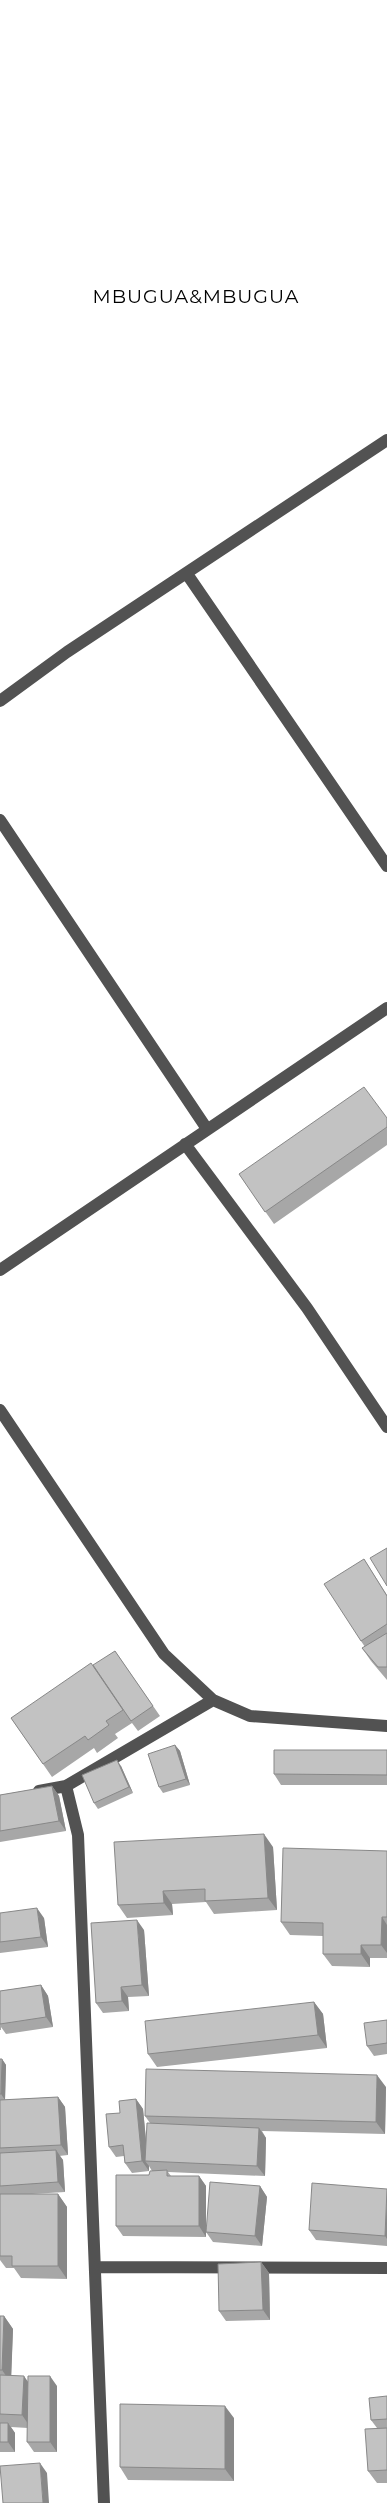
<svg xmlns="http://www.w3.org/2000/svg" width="387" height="2503" viewBox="0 0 387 2503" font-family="Montserrat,sans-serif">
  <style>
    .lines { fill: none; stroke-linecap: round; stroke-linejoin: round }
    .minor { stroke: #525252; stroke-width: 12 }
    .wall { fill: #a7a7a7 }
    .shaded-wall { fill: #888 }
    .building { fill: #c2c2c2; stroke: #888 }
    .labels { text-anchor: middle; stroke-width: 4; stroke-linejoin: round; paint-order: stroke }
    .quarter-label { font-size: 19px; letter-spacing: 1px; fill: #000; stroke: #fff }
  </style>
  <rect width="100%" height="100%" fill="#fff"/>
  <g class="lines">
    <path class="minor" d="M187,574l200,292
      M0,701l67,-49 320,-212
      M0,820l207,309
      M185,1144l122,164 80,119
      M0,1270l387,-262
      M0,1410l164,244 49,46 37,16 137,10
      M66,1786l12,49 26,668
      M39,1791l27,-5 147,-86
      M95,2267l292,1"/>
  </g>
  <path class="wall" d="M387,1118v27l-113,79 -35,-50z
    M364,1559l23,36v85l-16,-19 -9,-13 3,-1 -4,-6z
    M115,1651l45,65 -22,15 -6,-8 -17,11 3,4 -21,15 -3,-5 -42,29 -41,-59 83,-52z
    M175,1745l5,6 10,34 -27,8 -4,-6z
    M387,1750v35h-106l-7,-11z
    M121,1766l12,27 -35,16 -4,-6z
    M52,1786l7,10 7,35 -66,11v-47z
    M273,1847l4,63 -63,4 -8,-12 -34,2 1,11 -46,3 -9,-13z
    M387,1851v107h-17v9l-38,-1 -9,-12v-18l-33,-1 -9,-13z
    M0,1913l44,5 4,29 -48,6z
    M144,1930l5,66 -21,1 1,14 -26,2 -7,-10z
    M41,1985l7,11 5,31 -47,7 -5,-7v3h-1v-39z
    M314,2002l9,12 4,34 -170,19 -9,-13z
    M387,2020v34l-13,2 -7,-10z
    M0,2059h2l4,6 -1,35h-5z
    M386,2087l-1,47 -123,-3 4,7 -1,38 -97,-4 3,4h28l7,10v42l54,-42 7,11 -5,49 -49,-4 -7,-10v5l-83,-1 -7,-10 36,-55 -3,-5v5l-17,2 -7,-10 -1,-7 -8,1 -7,-10 11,-34 16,-14 7,10 3,31 4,-17 -5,-7z
    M58,2097l7,10 3,48 -9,1 4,4 2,32 -33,2h26l9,13v72l-46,-1 -7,-10h-8l-6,-8v-160z
    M387,2189v57l-71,-6 -7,-10z
    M261,2262l8,11 1,47 -44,1 -7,-10z
    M0,2316h4l9,13 -2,47 17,6 29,4v66h-23l-7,-10 1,-14 -17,-1 4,6v19h-15z
    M387,2396v87h-10l-9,-12 9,-43 -6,-8z
    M234,2418v63l-106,-1 -8,-13z"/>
  <path class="shaded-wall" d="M175,1745l5,6 10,34 -4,-6z
    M117,1760l4,6 12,27 -4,-6z
    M52,1786l7,10 7,35 -7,-10z
    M264,1834l9,13 4,63 -9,-12z
    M163,1891l9,13 1,11 -9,-12z
    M37,1908l7,10 4,29 -7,-10z
    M382,1917l5,8v28l-6,-8z
    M137,1920l7,10 5,66 -7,-11z
    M361,1945l9,13v9l-9,-13z
    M41,1985l7,11 5,31 -7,-10z
    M121,1987l7,10 1,14 -7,-10z
    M314,2002l9,12 4,34 -9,-13z
    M2,2059l4,6 -1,35 -4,-6z
    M377,2075l9,12 -1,47 -9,-12z
    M58,2097l7,10 3,48 -7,-10z
    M136,2099l7,10 5,52h-3l4,5v5l-7,-10z
    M259,2128l7,10 -1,38 -8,-10z
    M56,2150l7,10 2,32 -7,-10z
    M199,2176l7,10v51l-7,-11z
    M260,2186l7,11 -5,49 -7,-10z
    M58,2194l9,13v72l-9,-13z
    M387,2198v41l-2,-3z
    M261,2262l8,11 1,47 -7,-10z
    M4,2316l9,13 -2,54 -9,-13z
    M24,2376l9,13 -2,39 -9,-13z
    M50,2376l7,10v66l-7,-10z
    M225,2406l9,12v63l-9,-12z
    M8,2423l7,10v19l-7,-10z
    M40,2463l7,10 2,30h-6z"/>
  <path class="building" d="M364,1087l23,31v9l-122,85 -26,-38z
    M387,1548v38l-17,-28z
    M364,1559l23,37v28l-26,17 -37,-57z
    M387,1633v34h-9l-16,-19z
    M115,1651l38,55 -22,15 -38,-56z
    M91,1663l32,47 -17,11 3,4 -21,15 -3,-4 -42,28 -32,-46z
    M175,1745l11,34 -27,8 -11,-33z
    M274,1750h113v25l-113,-1z
    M117,1760l12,27 -35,16 -12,-28z
    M52,1786l7,35 -59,10v-36z
    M264,1834l4,64 -63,3v-12l-42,2 1,12 -46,2 -4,-63z
    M283,1848l104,3v66h-5l-1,28h-20v9h-38v-31l-42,-1z
    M37,1908l4,29 -41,5v-29z
    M137,1920l5,65 -21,2 1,14 -26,2 -5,-80z
    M41,1985l5,32 -46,7v-33z
    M314,2002l4,33 -170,19 -3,-33z
    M387,2020v23l-20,3 -3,-23z
    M0,2059h2l-1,35h-1z
    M146,2069l231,6 -1,47 -231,-6z
    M58,2097l3,48 -61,3v-48z
    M136,2099l6,62 -17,2 -2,-18 -14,2 -3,-33 14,-1 -1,-12z
    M147,2123l112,5 -2,38 -112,-5z
    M56,2150l2,32 -58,4v-33z
    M167,2170v6h32v50h-83v-51h33l1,-4z
    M210,2182l50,4 -5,50 -49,-4z
    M312,2183l75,6 -2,47 -76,-6z
    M0,2194h58v72h-46v-10h-12z
    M261,2262l2,48 -44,1 -1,-47z
    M0,2316h4l-2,54h-2z
    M0,2375l24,1 -2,39 -22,-1z
    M28,2376h22v66h-23z
    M387,2396v23l-16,1 -2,-22z
    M120,2404l105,2v63l-105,-2z
    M0,2423h8v19h-8z
    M387,2428v42l-19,1 -3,-42z
    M40,2463l3,40h-40l-3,-37z"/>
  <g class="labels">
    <g class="quarter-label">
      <text x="196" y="303">MBUGUA&amp;MBUGUA</text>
    </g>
  </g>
</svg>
